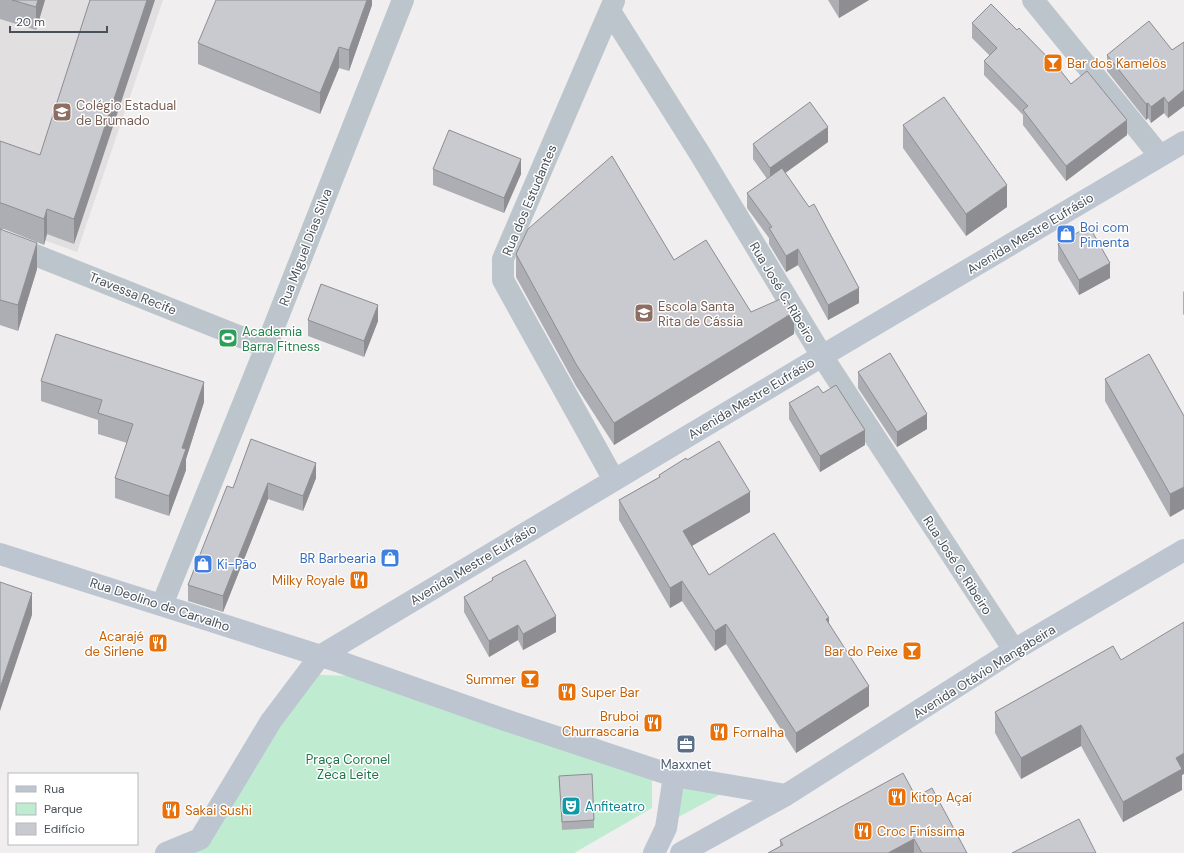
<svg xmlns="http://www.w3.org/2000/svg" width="1184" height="853" viewBox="0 0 1184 853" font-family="'DM Sans',sans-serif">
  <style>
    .education { fill: #e1dfdf }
    .green { fill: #bfebd0 }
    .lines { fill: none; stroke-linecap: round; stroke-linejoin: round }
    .street { stroke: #bdc5cc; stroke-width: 22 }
    .secondary { stroke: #bdc6d0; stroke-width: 22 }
    .wall { fill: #adaeb3 }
    .shaded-wall { fill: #8d8d92 }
    .building { fill: #c9cad0; stroke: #8d8d92 }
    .labels { text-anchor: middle; stroke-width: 3; stroke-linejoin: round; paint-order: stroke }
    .food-label { font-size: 13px; fill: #c56008; stroke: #fff; text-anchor: start }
    .education-label { font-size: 13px; fill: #785e54; stroke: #fff; text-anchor: start }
    .street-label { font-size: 13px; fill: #48515a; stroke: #fff }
    .shop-label { font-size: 13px; fill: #366cbe; stroke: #fff; text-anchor: start }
    .leisure-label { font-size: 13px; fill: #27864d; stroke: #fff; text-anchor: start }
    .park-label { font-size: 13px; fill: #1e754a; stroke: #fff }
    .service-label { font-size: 13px; fill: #4e5e75; stroke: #fff }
    .culture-label { font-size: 13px; fill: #0d838f; stroke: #fff; text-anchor: start }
  </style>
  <rect width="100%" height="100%" fill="#f0eeee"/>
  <path class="education" d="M0,0h163l-86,252 -77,-28z"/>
  <path class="green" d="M301,674l47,2 304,101v31l-78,45h-391z
    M684,779l37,15 -50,27z"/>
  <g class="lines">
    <path class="street" d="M1033,0l127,156
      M614,1l-111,258v21l111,200
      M610,11l90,143 122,202 192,294
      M0,241l266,106
      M162,605l104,-258 137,-347"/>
    <path class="secondary" d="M0,554l340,108 165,58 169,56 112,19
      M166,853l34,-14 71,-118 49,-65 502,-300 362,-214
      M654,853l12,-25 8,-52
      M681,853l105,-58 228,-145 170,-100"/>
  </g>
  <path class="wall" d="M0,0h45l-9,30 -36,-11z
    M90,0l-16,244 -27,-10 -3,11 -40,-16h-4l37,40 -19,62 -18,-6v-184l40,14z
    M372,0v5l-23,66 -10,-3 -19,46 -122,-50v-21z
    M828,0h41l-30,18z
    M972,23l99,61 56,51 -61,46 -43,-56v-10l-39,-40v-14l6,-5 -18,-18z
    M1184,42v64l-16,12 -4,-5 -13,10 -3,-5 -2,2 -39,-49v-16l65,-5z
    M903,125l104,82 -41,29 -63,-88z
    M828,142l-43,31 74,130 -31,17 -30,-55 -12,7 -17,-28v-6l-22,-30v-15l20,-14 -14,-20v-15z
    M433,169l88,5 -17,39 -71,-28z
    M1058,244l52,34 -31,17 -21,-35z
    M516,254l158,6 77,52 43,22 -180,111 -38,-59 -60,-109z
    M1184,291v24l-1,-1v-22z
    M308,320l70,1 -14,36 -56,-21z
    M858,372l69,57 -30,18 -39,-59z
    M1105,379l79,37 -14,101 -65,-116z
    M41,381l163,21 -18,57v11l-17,46 -54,-18v-20l12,-35 -29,-9v-14l-57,-19z
    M823,393l42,52 -45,27 -31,-53v-16z
    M251,439l65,39 -13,33 -35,-12 -45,113 -35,-11v-16l45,-97z
    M687,460l63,52 -58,34 17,29 120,48 40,83 -73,47 -70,-109 -11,7 -33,-50 -12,7 -51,-88v-20l40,-23v-2z
    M492,578l64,54 -33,18 -5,-10 -29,17 -25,-45v-15l28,-16z
    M1113,646l69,129v15l-59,32 -42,-76 -60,33 -26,-46v-21z
    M559,776l35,44v8l-32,2z
    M916,797l51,56h-199l12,-7v-6z"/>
  <path class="shaded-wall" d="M38,0h7l-9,30v-23z
    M147,0h8l-81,244v-25z
    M367,0h5v5l-23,66v-21z
    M839,0h30l-30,18z
    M339,47v21l-19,46v-21z
    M1184,90v16l-16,12v-15z
    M1164,97v16l-13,10v-16z
    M1148,103v15l-2,2v-16z
    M1127,120v15l-61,46v-15z
    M828,127v15l-58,42v-16z
    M521,159v15l-17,39v-15z
    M1007,185v22l-41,29v-22z
    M47,209v25l-3,11v-26z
    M37,243v26l-19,62v-26z
    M798,249v16l-12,7v-16z
    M1110,263v15l-31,17v-15z
    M859,288v15l-31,17v-15z
    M378,305v16l-14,36v-16z
    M794,312v22l-180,111v-22z
    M204,382v20l-18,57v11l-17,46v-20l13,-48z
    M927,414v15l-30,18v-15z
    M865,430v15l-45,27v-16z
    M316,463v15l-13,33v-15z
    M268,483v16l-45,113v-16z
    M1184,487v22l-14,8v-23z
    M750,492v20l-67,39v-20z
    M682,581v20l-12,7v-20z
    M32,593v22l-32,96v-23z
    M556,616v16l-33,18v-16z
    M829,618v20l-3,-19z
    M726,624v20l-11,7v-20z
    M518,625v15l-29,17v-16z
    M869,686v20l-73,47v-20z
    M1081,725v21l-60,33v-21z
    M1184,753v21l-2,1v15l-59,32v-20l53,-44z
    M914,839v14h-26z"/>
  <path class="building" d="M12,0h26l-2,7z
    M90,0h57l-73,219 -27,-10 -3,10 -40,-15 -4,-1v-62l40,14z
    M216,0h151l-18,50 -10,-3 -19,46 -122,-50z
    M991,4l26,26 2,-2 41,42 11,14 16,-13 40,49 -61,46 -43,-56 5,-4 -44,-45 13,-13 -25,-25z
    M1149,21l23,29 12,-8v48l-16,13 -4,-6 -13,10 -3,-4 -2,1 -39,-49z
    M944,97l63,88 -41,29 -63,-89z
    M810,102l18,25 -58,41 -17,-24z
    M449,130l72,29 -17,39 -71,-29z
    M612,156l62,104 32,-20 45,72 34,-15 9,15 -180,111 -38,-59 -60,-110 12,-25z
    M782,168l27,39 5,-3 45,84 -31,17 -30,-56 -12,7 -17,-28 3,-1 -25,-34z
    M1089,226l21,37 -31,17 -21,-36z
    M0,229l37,14 -19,62 -18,-5z
    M321,284l57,21 -14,36 -56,-21z
    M56,334l148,48 -22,66 4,1 -17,47 -54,-18 18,-54 -35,-11 4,-13 -61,-19z
    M890,353l37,61 -30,18 -39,-60z
    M1149,354l35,62v71l-14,7 -65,-115z
    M836,385l29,45 -45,26 -31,-53 29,-17 5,7z
    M251,439l65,24 -13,33 -35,-13 -45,113 -35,-11 39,-99 6,2z
    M719,441l31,51 -67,39 26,44 65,-42 55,85 -3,1 43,67 -73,47 -70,-109 -11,7 -33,-50 -12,7 -51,-88 41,-23 -1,-2 27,-17 1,2z
    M525,560l31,56 -33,18 -5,-9 -29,16 -25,-44 29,-17 -1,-2z
    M0,582l32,11 -32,95z
    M1184,622v131l-8,5 6,11 -59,33 -42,-77 -60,33 -26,-46 118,-66 8,14z
    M903,773l13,24 16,-9 35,65h-45l-8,-14 -26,14h-120l15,-8 -3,-5z
    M592,774l2,46 -32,2 -3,-46z
    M1079,819l17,34h-84z"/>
  <defs>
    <g id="bar-square" transform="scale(1)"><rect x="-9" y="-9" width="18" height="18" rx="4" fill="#e8710a" stroke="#fff"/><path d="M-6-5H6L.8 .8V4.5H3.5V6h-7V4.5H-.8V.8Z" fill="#fff"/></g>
    <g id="school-square" transform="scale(1)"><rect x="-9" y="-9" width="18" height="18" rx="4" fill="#8d6e63" stroke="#fff"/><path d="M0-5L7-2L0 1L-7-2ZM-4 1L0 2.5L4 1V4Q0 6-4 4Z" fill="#fff"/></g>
    <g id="shop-square" transform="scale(1)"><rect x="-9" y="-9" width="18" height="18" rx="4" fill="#3f7fe0" stroke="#fff"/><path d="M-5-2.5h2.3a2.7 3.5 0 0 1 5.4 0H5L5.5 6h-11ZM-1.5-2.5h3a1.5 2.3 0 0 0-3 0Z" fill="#fff"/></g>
    <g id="stadium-square" transform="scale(1)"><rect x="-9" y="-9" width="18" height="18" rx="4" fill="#2e9e5b" stroke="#fff"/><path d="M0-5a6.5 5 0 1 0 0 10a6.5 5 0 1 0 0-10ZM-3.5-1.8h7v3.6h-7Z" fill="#fff"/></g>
    <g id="restaurant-square" transform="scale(1)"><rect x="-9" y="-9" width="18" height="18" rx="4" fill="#e8710a" stroke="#fff"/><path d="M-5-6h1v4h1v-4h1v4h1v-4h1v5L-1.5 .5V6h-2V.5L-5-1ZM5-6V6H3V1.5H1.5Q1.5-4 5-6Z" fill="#fff"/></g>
    <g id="office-square" transform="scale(1)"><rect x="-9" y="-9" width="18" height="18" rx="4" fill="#5c6f8a" stroke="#fff"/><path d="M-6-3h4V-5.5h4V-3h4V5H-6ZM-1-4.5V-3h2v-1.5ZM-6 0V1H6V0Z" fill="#fff"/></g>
    <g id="theatre-square" transform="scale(1)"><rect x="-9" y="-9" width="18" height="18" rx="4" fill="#0f9aa8" stroke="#fff"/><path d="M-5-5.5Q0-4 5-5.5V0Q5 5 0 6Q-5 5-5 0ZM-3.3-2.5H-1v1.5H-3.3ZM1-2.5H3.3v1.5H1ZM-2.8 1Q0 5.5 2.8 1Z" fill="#fff"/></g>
  </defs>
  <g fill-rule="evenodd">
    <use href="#bar-square" x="1053" y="63"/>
    <use href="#school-square" x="62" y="112"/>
    <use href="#shop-square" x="1066" y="234"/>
    <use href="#school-square" x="644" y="313"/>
    <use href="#stadium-square" x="228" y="338"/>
    <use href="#shop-square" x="390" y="558"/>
    <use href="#shop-square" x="203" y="564"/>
    <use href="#restaurant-square" x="359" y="580"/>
    <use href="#restaurant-square" x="158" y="643"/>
    <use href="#bar-square" x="912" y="651"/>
    <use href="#bar-square" x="530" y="679"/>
    <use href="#restaurant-square" x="567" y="692"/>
    <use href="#restaurant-square" x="653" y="723"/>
    <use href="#restaurant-square" x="719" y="732"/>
    <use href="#office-square" x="686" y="744"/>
    <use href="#restaurant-square" x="897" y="797"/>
    <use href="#theatre-square" x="571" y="806"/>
    <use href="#restaurant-square" x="171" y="810"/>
    <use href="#restaurant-square" x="863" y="831"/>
  </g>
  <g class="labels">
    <g class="food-label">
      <text x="1067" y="68">Bar dos Kamelôs</text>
      <text x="345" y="585" text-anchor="end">Milky Royale</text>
      <text x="144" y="641" text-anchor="end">Acarajé<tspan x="144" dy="15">de Sirlene</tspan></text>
      <text x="898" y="656" text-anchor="end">Bar do Peixe</text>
      <text x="516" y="684" text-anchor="end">Summer</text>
      <text x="581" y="697">Super Bar</text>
      <text x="639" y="721" text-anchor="end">Bruboi<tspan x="639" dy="15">Churrascaria</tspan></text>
      <text x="733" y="737">Fornalha</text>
      <text x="911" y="802">Kitop Açaí</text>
      <text x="185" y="815">Sakai Sushi</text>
      <text x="877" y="836">Croc Finíssima</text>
    </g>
    <g class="education-label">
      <text x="76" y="110">Colégio Estadual<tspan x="76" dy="15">de Brumado</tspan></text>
      <text x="658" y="311">Escola Santa<tspan x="658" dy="15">Rita de Cássia</tspan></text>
    </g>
    <g class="street-label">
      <text transform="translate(529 200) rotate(-67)" y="5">Rua dos Estudantes</text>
      <text transform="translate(1030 233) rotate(-31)" y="5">Avenida Mestre Eufrásio</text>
      <text transform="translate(305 247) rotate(-69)" y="5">Rua Miguel Dias Silva</text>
      <text transform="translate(783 292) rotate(59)" y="5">Rua José C. Ribeiro</text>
      <text transform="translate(133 293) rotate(22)" y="5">Travessa Recife</text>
      <text transform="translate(751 398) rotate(-31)" y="5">Avenida Mestre Eufrásio</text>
      <text transform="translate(473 564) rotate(-31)" y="5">Avenida Mestre Eufrásio</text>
      <text transform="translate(958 565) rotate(57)" y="5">Rua José C. Ribeiro</text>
      <text transform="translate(160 604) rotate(18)" y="5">Rua Deolino de Carvalho</text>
      <text transform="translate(984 671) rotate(-32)" y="5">Avenida Otávio Mangabeira</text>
    </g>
    <g class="shop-label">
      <text x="1080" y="232">Boi com<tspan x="1080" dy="15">Pimenta</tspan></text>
      <text x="376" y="563" text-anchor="end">BR Barbearia</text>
      <text x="217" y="569">Ki-Pão</text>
    </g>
    <g class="leisure-label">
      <text x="242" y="336">Academia<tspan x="242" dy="15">Barra Fitness</tspan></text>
    </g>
    <g class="park-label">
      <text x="348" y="764">Praça Coronel<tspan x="348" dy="15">Zeca Leite</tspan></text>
    </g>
    <g class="service-label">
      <text x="686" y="769">Maxxnet</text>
    </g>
    <g class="culture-label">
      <text x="585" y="811">Anfiteatro</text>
    </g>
  </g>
  <rect x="8" y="773" width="130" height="72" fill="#ffffff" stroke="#b6b9bd"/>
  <rect x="16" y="786" width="20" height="6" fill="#bdc6d0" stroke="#b6b9bd"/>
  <text x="44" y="793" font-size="12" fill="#48515a">Rua</text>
  <rect x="16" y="803" width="20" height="12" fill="#bfebd0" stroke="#b6b9bd"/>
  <text x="44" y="813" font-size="12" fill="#48515a">Parque</text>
  <rect x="16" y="823" width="20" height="12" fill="#c9cad0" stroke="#b6b9bd"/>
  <text x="44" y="833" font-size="12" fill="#48515a">Edifício</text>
  <path d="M10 26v6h97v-6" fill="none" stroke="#48515a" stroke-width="2"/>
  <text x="16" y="26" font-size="12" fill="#48515a" stroke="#ffffff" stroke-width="3" paint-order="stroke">20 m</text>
</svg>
